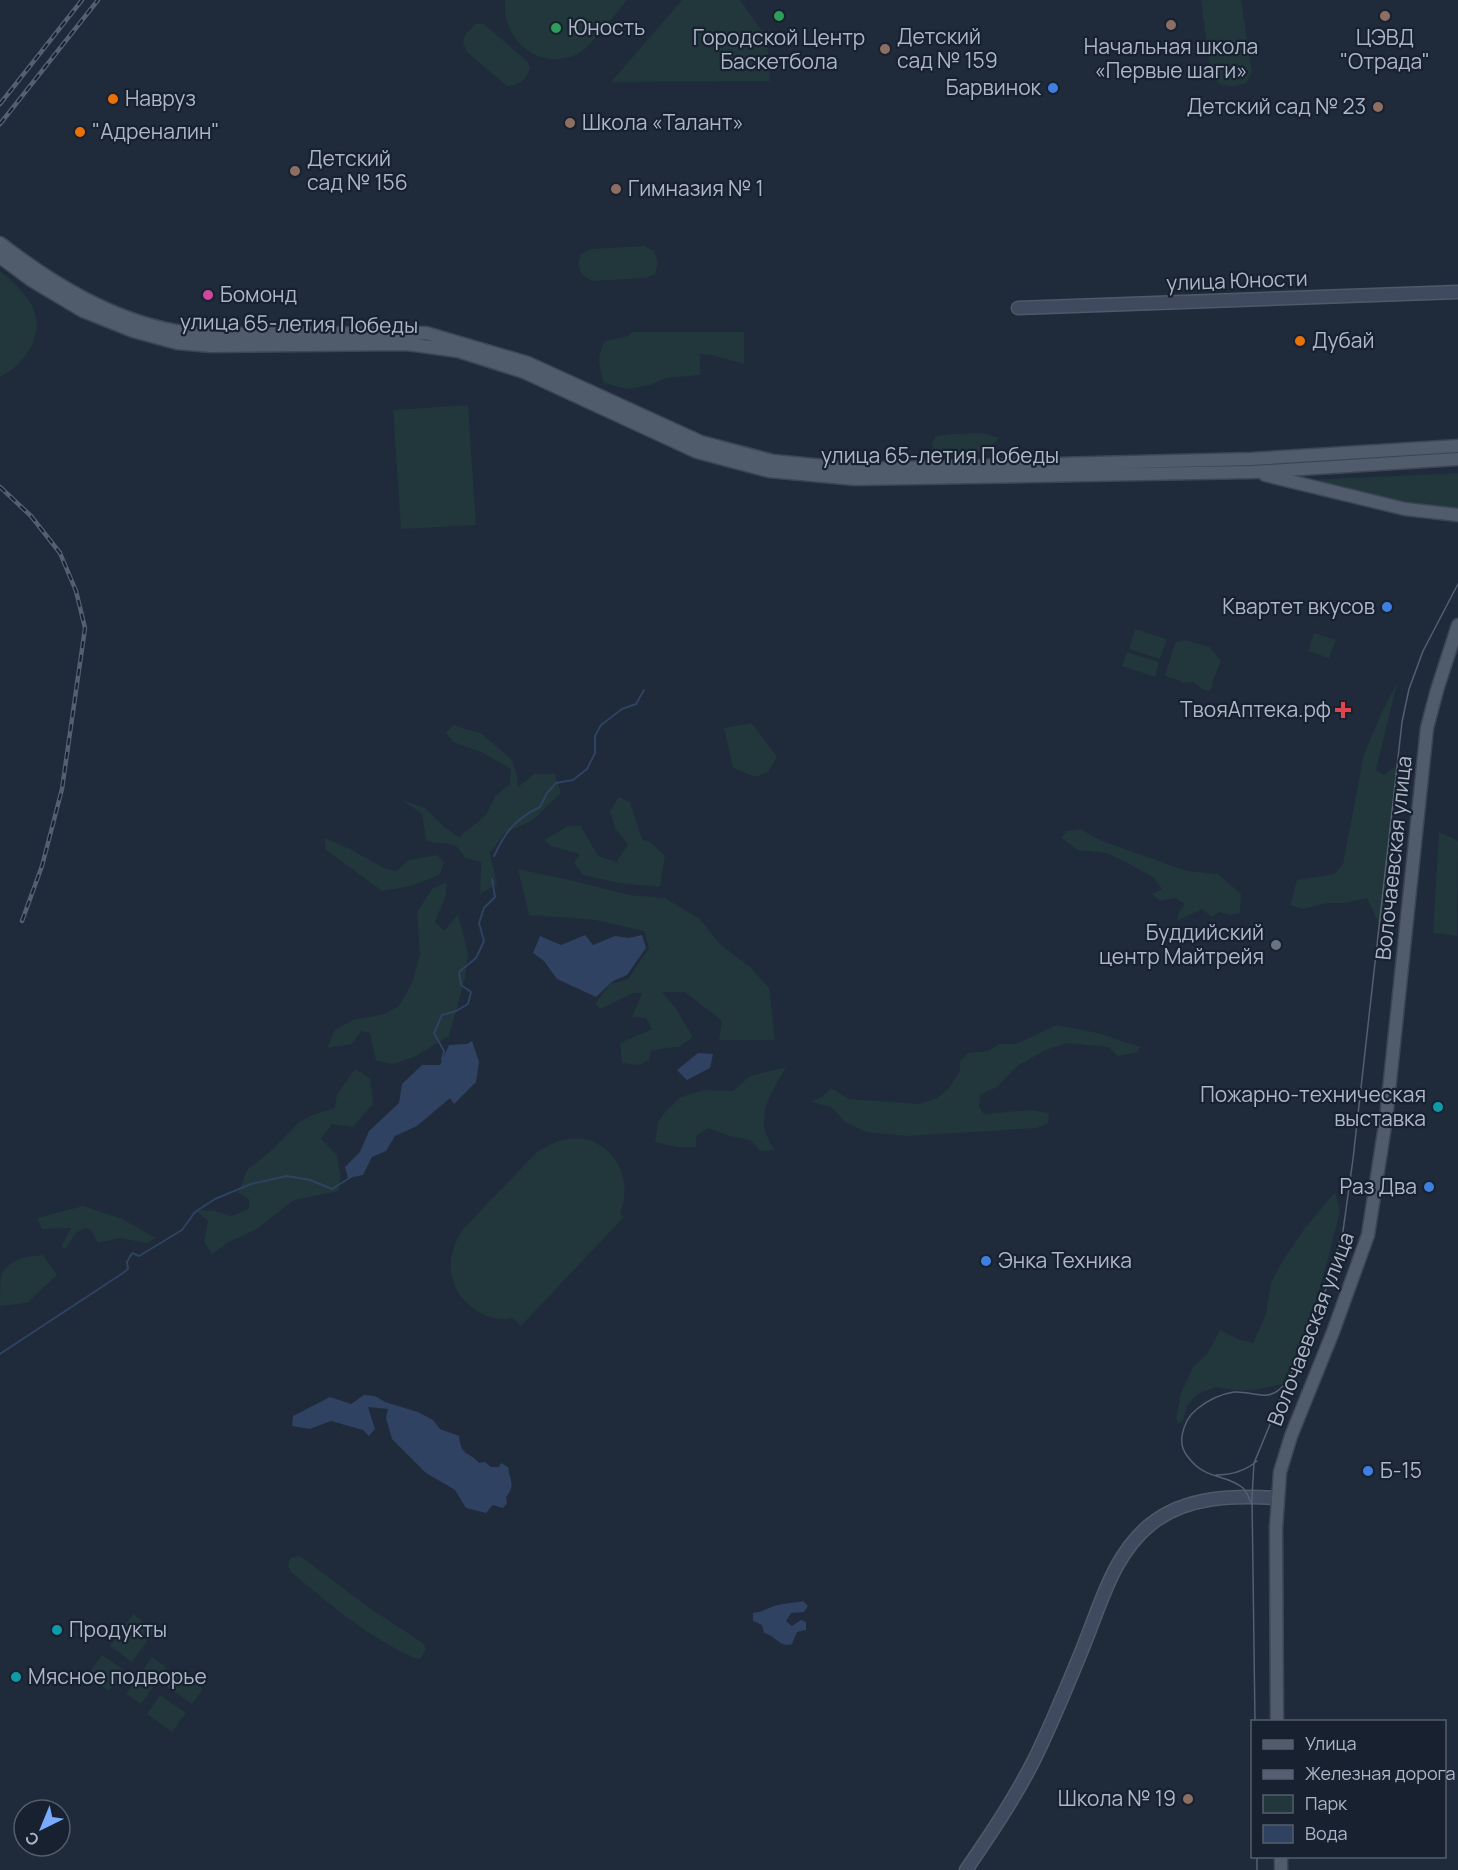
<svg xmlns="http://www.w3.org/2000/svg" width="1458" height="1870" viewBox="0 0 1458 1870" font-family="Manrope,sans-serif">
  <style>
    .green { fill: #21373b }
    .water { fill: #2f4261 }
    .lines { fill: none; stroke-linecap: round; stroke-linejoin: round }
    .stream { stroke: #2f4261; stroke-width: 2 }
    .secondary-casing { stroke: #505968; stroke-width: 15 }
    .primary-casing { stroke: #3c4554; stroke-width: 15 }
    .secondary { stroke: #404a5e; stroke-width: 12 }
    .primary { stroke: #505b6b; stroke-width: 12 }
    .tram { stroke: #545f72; stroke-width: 1.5 }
    .rail-casing { stroke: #545f72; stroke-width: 4.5 }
    .rail { stroke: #18212f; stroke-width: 2; stroke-dasharray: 7; stroke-linecap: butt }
    .leisure-dot { fill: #2e9e5b; stroke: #18212f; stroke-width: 2 }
    .education-dot { fill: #8d6e63; stroke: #18212f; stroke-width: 2 }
    .shop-dot { fill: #3f7fe0; stroke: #18212f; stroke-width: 2 }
    .food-dot { fill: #e8710a; stroke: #18212f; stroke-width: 2 }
    .hotel-dot { fill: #d1479c; stroke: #18212f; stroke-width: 2 }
    .health-dot { fill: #e0444e; stroke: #18212f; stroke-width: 2 }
    .worship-dot { fill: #6b7280; stroke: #18212f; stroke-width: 2 }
    .culture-dot { fill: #0f9aa8; stroke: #18212f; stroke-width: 2 }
    .labels { text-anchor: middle; stroke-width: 4.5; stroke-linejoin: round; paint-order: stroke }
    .poi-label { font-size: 21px; fill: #adb6c7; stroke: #18212f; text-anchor: start }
    .street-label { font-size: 21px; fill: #adb6c7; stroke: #18212f }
  </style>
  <rect width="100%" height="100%" fill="#1f2a3a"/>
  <path class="green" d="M505,0h122c-10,12 -35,45 -46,52 -38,22 -80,-10 -76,-52z
    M682,0h58l27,38 3,43 -159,1z
    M1201,0h40l11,72 -6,11 -12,3 -13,-1 -10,-9z
    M475,24h9l44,38 2,7c-5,12 -10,16 -23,17l-40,-34 -4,-9 2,-8z
    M644,246l10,5 4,11 -3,12 -9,4 -54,3 -10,-6 -4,-10 2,-10 10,-6z
    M0,271c26,21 48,43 30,78 -7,12 -18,22 -30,28z
    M632,332h112v32l-33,-9 -11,-1v21l-34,3 -16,7 -23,4 -23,-6c-5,-17 -8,-26 1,-42l23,-5z
    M468,405l8,120 -75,4 -8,-119z
    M984,433l16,5 -16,13 -30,6 -20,-8 -2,-6 4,-7 17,-2z
    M1458,473v38l-94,-16 -57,-15z
    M1135,629l32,10 -7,20 -31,-10z
    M1314,633l22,7 -7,18 -21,-7z
    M1185,640l25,7 11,14 -8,19 -1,8 -4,3 -4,-1 -11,-8 -10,1c-5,-5 -12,-3 -18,-8l10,-31 2,-2z
    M1127,652l32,10 -4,15 -33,-11z
    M1397,683l-21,87 8,5 7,-6 7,-2 -15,152 -4,5 -12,-26 -21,5h-18l-25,6 -13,-4 7,-25 37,-6 9,-10 21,-110 18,-42z
    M752,723l25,34 -9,15 -13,5 -22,-9 -9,-40z
    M453,725l29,9 30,26 5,16 1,11 16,-13h21l6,19 -28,27 -29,14 -14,19 7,31 -17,10 1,-32 -16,-4c-12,-23 -21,-10 -39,-18l-4,-26 -20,-14 23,8 18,18 16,11 27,-22 9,-19 14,-11 2,-16 -28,-16 -30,-11 -7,-9z
    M619,797l11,5 12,37 8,3 15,14 -5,31 -41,-4 -36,-8 -9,-12 6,-9 -29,-8 -7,-6 24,-14h13l17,30 18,6 12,-17 -13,-17 -5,-17z
    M1080,829l22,12 85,30 31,3 23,20 -1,19 -9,2 -12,-3 -7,5 -10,-8 -25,12 2,-9 6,-8 -10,-6 -15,3 -8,-7 10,-5 -9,-12 -28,-15 -18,-9 -29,-3 -17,-12 6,-7z
    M1439,832l18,8 1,3 -1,93 -24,-3z
    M324,838l26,11 34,19 12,3 13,-11 28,-5 7,7 -4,12c-19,10 -37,14 -58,17l-56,-41z
    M518,869l56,12 55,14 36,3 35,21 20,25 30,23 19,21 6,52h-56l3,-19 -37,-29h-23l13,15 18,30 -14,10 -15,1 -13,3 -2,9 -10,5 -17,-2 -2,-20 32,-14 -6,-11 -14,-1 10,-24h-9l-32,16 -6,-5 15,-20 18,-5 21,-31 -5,-17 -49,-11 -66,-5z
    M447,882l-1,13 -11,27 9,9 14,-17 10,39 -3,25 -16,58 -35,21 -21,7 -17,-3 -6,-28 -9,-2 -9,13 -25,4 8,-18 20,-11 27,-4 17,-9 13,-23 8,-29 -3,-42 16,-24z
    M1057,1025l41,8 42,14 -2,5 -20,4 -9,-9 -42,-4 -21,7 -29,16 -20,21 -17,8 -1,12 5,7 46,-4 19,3 -1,10 -11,5 -130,8 -41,-4 -21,-10 -14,-15 -20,-5 12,-6 8,-8 18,11 70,5 18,-6 12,-10 11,-17v-10l8,-8 20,-2 11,-7h17z
    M786,1067c-16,28 -34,52 -11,83l-15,1 -10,-11 -20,-4 -22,-8 -12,8v11h-19l-22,-5 3,-20 8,-11 15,-14 22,-7 30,1 17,-15z
    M355,1069l15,9 3,26 -20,23 -21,-3 -11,15 16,16 3,19 -1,17 -45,9 -37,29 -28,13 -17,12 -8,-12 4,-21 -13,-11 20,1 16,5 18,-7v-10l-11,-6 9,-23 26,-21 26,-27 16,-8 20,-6 2,-14z
    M568,1139c6,0 14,-1 20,1 32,10 44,44 32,74l4,3 -103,109 -8,-8c-14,3 -24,0 -36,-7 -31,-20 -33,-53 -14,-82l75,-78 20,-10z
    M1335,1192l5,19 -12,48 -14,48 -19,51 -13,26 -26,6h-24l-16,-3 -18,7 -11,12 -4,15 -5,3 -2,-5 5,-26 12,-26 14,-13 13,-24 18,9 15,4 13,-29 5,-32 14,-25 20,-29z
    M83,1206l39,13 34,19 -9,5 -28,-5 -21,5 -7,-13 -6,-2 -9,5 -10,15 -5,-1 10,-19 -29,1 -5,-11z
    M43,1255l14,20 -30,28 -27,3c0,-9 0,-22 1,-30 7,-17 26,-20 42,-21z
    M300,1556l68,51 55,36 3,6 -5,9 -4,1c-50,-22 -85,-53 -126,-87l-3,-6 2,-8z
    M133,1614l22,16 -23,32 -22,-16z
    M102,1655l22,15 -15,21 -22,-15z
    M152,1657l15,11 -26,36 -15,-10z
    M178,1671l25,18 -11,15 -25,-17z
    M160,1695l26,18 -14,19 -25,-18z"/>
  <path class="water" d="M585,935l8,10 22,-9 14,2 13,-3 4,13 -19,27 -14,6 -17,16 -39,-18 -13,-18 -11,-8 7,-17 21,9z
    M472,1041l7,21 -3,20 -22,22 -4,-6 -33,28 -22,10 -9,15 -14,6 -9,18 -15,3 -3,-11 15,-15 9,-21 30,-28 3,-19 20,-19h18l9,-20 18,-1z
    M698,1053l15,1 -3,14 -23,12 -10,-10z
    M364,1395l11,1 10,6 33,10 15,8 7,9 19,7c3,22 9,14 20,27l6,-1 6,5h8l2,-4 7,4c2,14 8,18 -2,30l1,6 -4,5 -10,-3 -7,8 -20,-5 -11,-18 -29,-17 -34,-34 -6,-21 2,-9 -20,-2 7,22 -6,7 -6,-6 -32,-9 -21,8 -18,-3 1,-10 37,-19 21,7z
    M803,1601l5,5 -4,6 -13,1 -5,8 6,5 9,-6 5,2v8l-9,2 -5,12c-11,5 -17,-9 -28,-11l-2,-8 -9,-4v-8c11,-1 15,-6 25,-8 8,-2 17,-2 25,-4z"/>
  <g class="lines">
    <path class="stream" d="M494,856c12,-25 21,-37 46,-49l7,-14 9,-10 17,-3 14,-11 8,-16v-17l6,-11 21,-16 14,-5 8,-14
      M442,1060l2,-9 -10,-18 8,-18 14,-4 12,-7 3,-12 -10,-7 -2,-13 17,-14 8,-17 -5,-18 5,-15 11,-11 -3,-18
      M0,1354l123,-81 5,-4 -1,-7 5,-9 7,3 43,-26 13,-18 20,-13 36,-15 36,-8 23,4 22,9 19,-12"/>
    <g class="secondary-casing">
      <path id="secondary" d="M1018,308l440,-16
        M966,1870c26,-38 51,-75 71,-116 17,-36 32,-72 47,-109 17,-42 30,-92 67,-121 35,-28 84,-29 126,-26"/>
    </g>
    <g class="primary-casing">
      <path id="primary" d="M0,243c52,40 110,76 176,88 10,1 21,2 32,3l218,-1 102,30 173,79 72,19 82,8 396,-10 207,-13
        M0,257l31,23 52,31 50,20 44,12 34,3 196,-2 51,7 66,21 173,80 72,19 86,8 398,-7 205,-13
        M1265,475l140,34 53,6
        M1277,1722l-1,-194 4,-56 11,-36 42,-104 35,-97 18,-116 41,-391 10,-38 21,-65
        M1281,1856v14"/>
    </g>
    <use href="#secondary" class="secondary"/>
    <use href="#primary" class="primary"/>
    <path class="tram" d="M1216,1475c15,0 29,-4 41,-14
      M1252,1504c-3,-5 -5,-12 -9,-16 -18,-15 -37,-7 -55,-31 -5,-6 -7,-14 -6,-21 2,-12 6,-20 15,-27 11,-9 23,-15 37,-17 22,-1 34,12 51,-8
      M1255,1722l-3,-225 2,-34 72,-174 17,-58 10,-72 49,-437 7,-33 14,-38 35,-67
      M1257,1856v14"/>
    <g class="rail-casing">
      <path id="rail" d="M0,104l82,-104
        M0,124l98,-124
        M0,487l31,29 29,37 16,38 9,37 -23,161 -20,77 -20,55"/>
    </g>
    <use href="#rail" class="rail"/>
  </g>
  <g class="leisure-dot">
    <circle cx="779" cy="16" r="6"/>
    <circle cx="556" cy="28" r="6"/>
  </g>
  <g class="education-dot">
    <circle cx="1385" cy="16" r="6"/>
    <circle cx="1171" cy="25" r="6"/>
    <circle cx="885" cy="49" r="6"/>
    <circle cx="1378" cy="107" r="6"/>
    <circle cx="570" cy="123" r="6"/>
    <circle cx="295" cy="171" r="6"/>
    <circle cx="616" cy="189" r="6"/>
    <circle cx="1188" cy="1799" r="6"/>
  </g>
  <g class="shop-dot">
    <circle cx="1053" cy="88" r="6"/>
    <circle cx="1387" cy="607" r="6"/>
    <circle cx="1429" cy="1187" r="6"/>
    <circle cx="986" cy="1261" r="6"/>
    <circle cx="1368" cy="1471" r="6"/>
  </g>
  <g class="food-dot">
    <circle cx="113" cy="99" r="6"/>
    <circle cx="80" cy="132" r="6"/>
    <circle cx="1300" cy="341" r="6"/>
  </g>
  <circle class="hotel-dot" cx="208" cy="295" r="6"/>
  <path class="health-dot" d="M1340 701h6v6h6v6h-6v6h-6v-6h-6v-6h6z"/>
  <circle class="worship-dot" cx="1276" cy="945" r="6"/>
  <g class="culture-dot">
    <circle cx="1438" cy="1107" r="6"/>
    <circle cx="57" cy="1630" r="6"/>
    <circle cx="16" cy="1677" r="6"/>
  </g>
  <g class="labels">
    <g class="poi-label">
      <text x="568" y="35">Юность</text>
      <text x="897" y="44">Детский<tspan x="897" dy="24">сад № 159</tspan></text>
      <text x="779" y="45" text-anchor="middle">Городской Центр<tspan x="779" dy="24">Баскетбола</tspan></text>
      <text x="1385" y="45" text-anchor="middle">ЦЭВД<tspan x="1385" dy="24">"Отрада"</tspan></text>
      <text x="1171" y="54" text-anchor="middle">Начальная школа<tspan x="1171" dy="24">«Первые шаги»</tspan></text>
      <text x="1041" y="95" text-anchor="end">Барвинок</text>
      <text x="125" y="106">Навруз</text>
      <text x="1366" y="114" text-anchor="end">Детский сад № 23</text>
      <text x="582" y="130">Школа «Талант»</text>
      <text x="92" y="139">"Адреналин"</text>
      <text x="307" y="166">Детский<tspan x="307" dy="24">сад № 156</tspan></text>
      <text x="628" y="196">Гимназия № 1</text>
      <text x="220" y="302">Бомонд</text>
      <text x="1312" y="348">Дубай</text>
      <text x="1375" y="614" text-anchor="end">Квартет вкусов</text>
      <text x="1331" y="717" text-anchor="end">ТвояАптека.рф</text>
      <text x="1264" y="940" text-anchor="end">Буддийский<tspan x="1264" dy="24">центр Майтрейя</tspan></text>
      <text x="1426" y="1102" text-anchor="end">Пожарно-техническая<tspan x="1426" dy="24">выставка</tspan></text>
      <text x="1417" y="1194" text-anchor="end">Раз Два</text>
      <text x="998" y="1268">Энка Техника</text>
      <text x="1380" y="1478">Б-15</text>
      <text x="69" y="1637">Продукты</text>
      <text x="28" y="1684">Мясное подворье</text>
      <text x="1176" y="1806" text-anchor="end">Школа № 19</text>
    </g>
    <g class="street-label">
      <text transform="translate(1237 281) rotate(-2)" y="7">улица Юности</text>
      <text transform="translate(299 324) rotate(1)" y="7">улица 65-летия Победы</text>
      <text x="940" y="463">улица 65-летия Победы</text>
      <text transform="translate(1394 858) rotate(-84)" y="7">Волочаевская улица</text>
      <text transform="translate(1311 1329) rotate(-69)" y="7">Волочаевская улица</text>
    </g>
  </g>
  <rect x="1251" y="1720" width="195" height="138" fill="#18212f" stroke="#545d6c" stroke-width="1.5"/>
  <rect x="1263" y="1740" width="30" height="9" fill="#505b6b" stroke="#545d6c" stroke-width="1.5"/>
  <text x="1305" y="1750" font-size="18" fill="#adb6c7">Улица</text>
  <rect x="1263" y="1770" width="30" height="9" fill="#545f72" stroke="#545d6c" stroke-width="1.5"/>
  <text x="1305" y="1780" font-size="18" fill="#adb6c7">Железная дорога</text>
  <rect x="1263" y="1795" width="30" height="18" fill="#21373b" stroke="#545d6c" stroke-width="1.5"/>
  <text x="1305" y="1810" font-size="18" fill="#adb6c7">Парк</text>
  <rect x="1263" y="1825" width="30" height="18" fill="#2f4261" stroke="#545d6c" stroke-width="1.5"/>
  <text x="1305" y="1840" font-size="18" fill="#adb6c7">Вода</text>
  <g transform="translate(42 1828) rotate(223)"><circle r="28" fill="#18212f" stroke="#545d6c" stroke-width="1.5"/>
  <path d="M0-4.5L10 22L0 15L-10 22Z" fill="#7aaaff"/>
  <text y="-9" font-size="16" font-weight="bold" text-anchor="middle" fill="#adb6c7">С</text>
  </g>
</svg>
